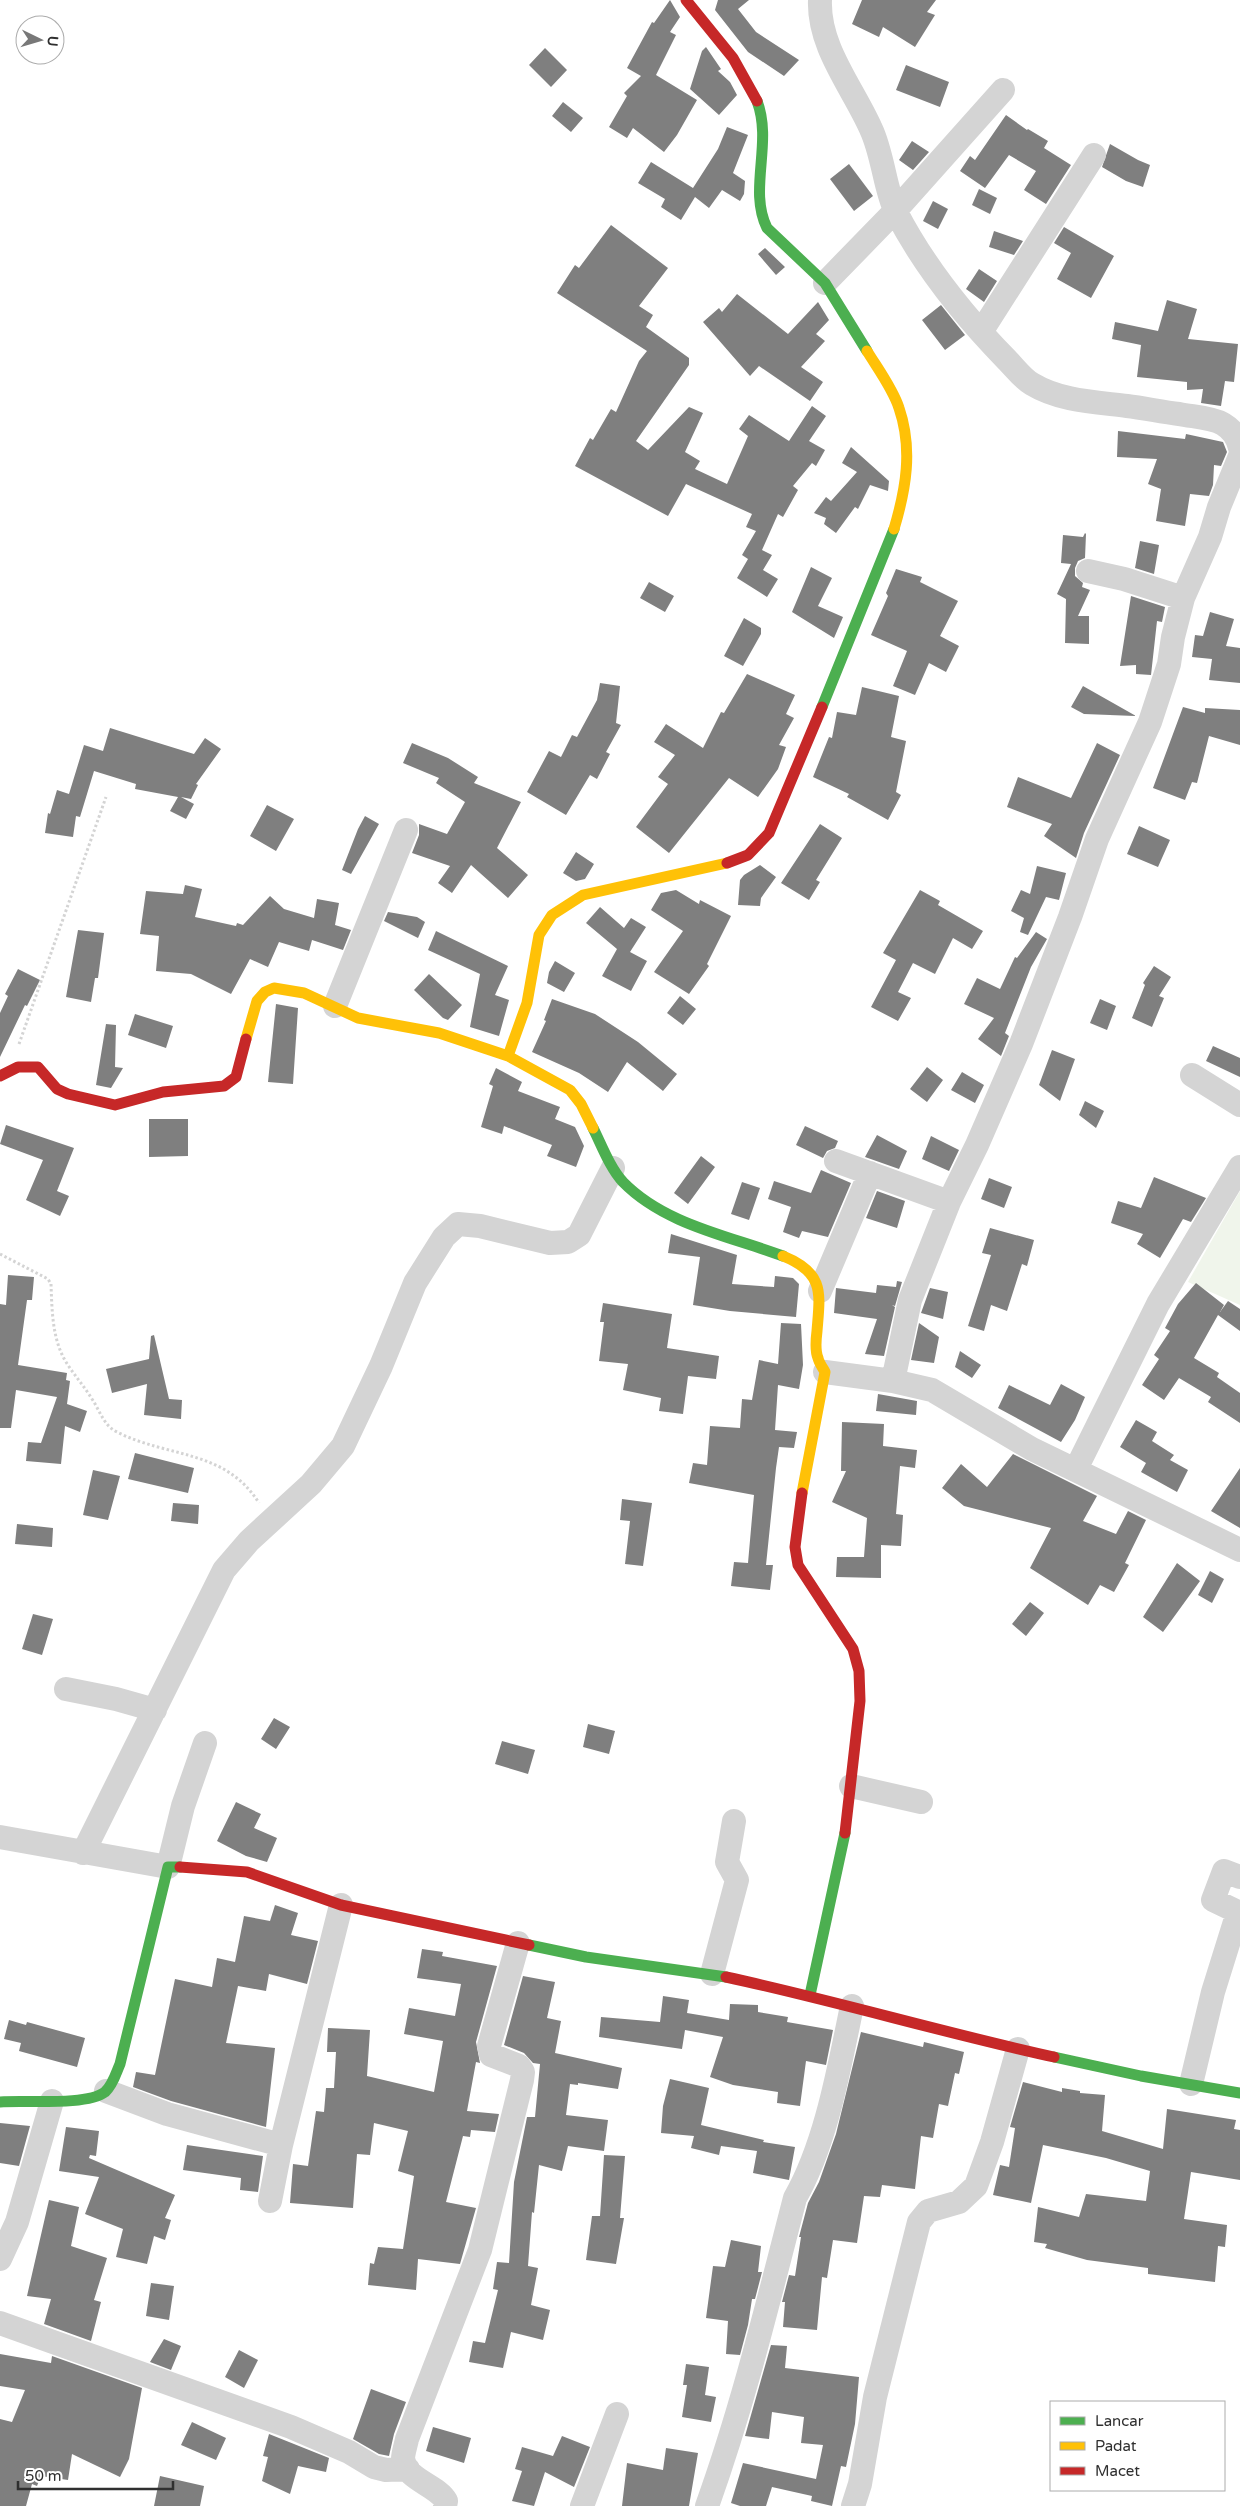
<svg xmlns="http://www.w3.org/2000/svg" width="1240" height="2506" viewBox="0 0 1240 2506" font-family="'Varela Round',sans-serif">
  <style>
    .green { fill: #f0f5eb }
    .building { fill: #7f7f7f }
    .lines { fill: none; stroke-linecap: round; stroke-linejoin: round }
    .path { stroke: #d4d4d4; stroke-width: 3; stroke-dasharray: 2.5 2.5; stroke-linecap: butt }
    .street { stroke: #d4d4d4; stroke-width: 24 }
    .fast { stroke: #4caf50; stroke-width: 11 }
    .slow { stroke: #ffc107; stroke-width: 11 }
    .jam { stroke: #c62828; stroke-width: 11 }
  </style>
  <rect width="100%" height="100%" fill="#fff"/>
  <path class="green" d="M1240,1191v114l-52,-23z"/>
  <path class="building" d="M670,0l10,17 -10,15 6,3 -20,40 41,25 -20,35 -13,17 -31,-24 -6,10 -18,-11 18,-31 -3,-3 17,-17 -14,-8 25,-46 2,1z
    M718,0h31l-11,9 18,23 43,28 -15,16 -36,-24 -33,-42z
    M862,0h74l-9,12 8,3 -20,32 -32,-20 -4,10 -27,-13z
    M706,47l15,22 -3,2 12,11 7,13 -18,20 -29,-26 12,-38z
    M545,48l22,22 -16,17 -22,-22z
    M906,65l43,17 -9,25 -44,-17z
    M563,102l20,16 -12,14 -19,-16z
    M1006,115l21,15 1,-1 20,12 -4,7 27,17 -25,39 -22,-14 12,-19 -27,-16 -24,33 -25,-17 10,-15 5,4z
    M727,127l21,8 -15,38 12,8 -1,13 -4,7 -18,-11 -13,18 -14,-11 -14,23 -20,-13 4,-8 -27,-16 13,-21 42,26 25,-39z
    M912,141l17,11 -16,18 -14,-10z
    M1110,144l28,16 12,5 -7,22 -17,-6 -24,-14z
    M849,164l24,32 -19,15 -24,-32z
    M979,189l18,9 -7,16 -18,-9z
    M933,201l15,8 -10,20 -15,-8z
    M611,225l57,43 -29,38 14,9 -7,12 43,31v7l-53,76 12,9 41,-43 14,6 -18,39 15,9 -5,8 32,15 21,-48 -9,-7 10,-14 40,26 23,-35 14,10 -17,25 16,9 -9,16 -4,-3 -19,23 5,4 -15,27 -5,-3 -16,36 10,5 -9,15 15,9 -11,18 -30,-19 11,-19 -6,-4 14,-24 -10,-4 6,-13 -66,-30 -18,32 -93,-50 15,-28 3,2 18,-31 5,3 23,-51 8,-10 -90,-58 18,-28 4,3z
    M1064,227l50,29 -23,42 -34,-19 14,-26 -17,-10z
    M994,231l29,10 -9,14 -25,-8z
    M765,248l20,19 -9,8 -18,-21z
    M979,269l18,12 -13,21 -18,-13z
    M737,294l51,40 30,-32 11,18 -13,14 9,7 -24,26 22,15 -13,19 -51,-35 -9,10 -47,-54 16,-14 3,4z
    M1167,300l30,9 -9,30 50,5 -4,38 -9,-1 -4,25 -20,-3 2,-14 -16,1v-8l-50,-5 4,-32 -29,-6 3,-17 43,9z
    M941,305l24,30 -20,15 -23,-30z
    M1118,431l67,8 1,-5 37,8 4,10 -6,14 -7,-1 -1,20 -4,11 -19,-2 -5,32 -29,-5 5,-32 -13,-5 9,-25 -40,-2z
    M851,447l38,34 -1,10 -18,-6 -12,24 -3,-2 -19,26 -12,-9 2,-6 -12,-5 12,-16 5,4 26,-29 -15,-9z
    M1085,533l1,1 -1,24 -7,3 -3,7v8l8,7 -1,4 8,3 -12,26h11v28l-24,-1 1,-44 -9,-5 14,-30 -10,-1 2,-28 20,2z
    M1140,541l19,4 -5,29 -19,-6z
    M811,567l21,11 -14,28 25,11 -9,21 -42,-26z
    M896,569l26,8 -2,5 38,19 -18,35 19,10 -13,26 -17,-9 -14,32 -22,-9 14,-35 -36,-16 17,-39 -2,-3z
    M649,582l25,14 -9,16 -25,-14z
    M1131,596l34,11 -3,15 -5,-1 -6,54 -15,-1v-9l-16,1z
    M1210,612l24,7 -8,27 14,2v35l-31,-3 3,-21 -20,-2 3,-22 8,1z
    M744,618l17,10v6l-18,32 -19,-10z
    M747,674l48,21 -9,19 8,4 -15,27 7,2 -8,22 -20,28 -29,-19 -60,75 -33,-26 32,-43 -10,-7 17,-22 -21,-13 12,-18 37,24 18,-36 3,1z
    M600,683l20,3 -4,37 5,2 -15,27 4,2 -13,25 -7,-4 -24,40 -39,-23 22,-41 12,6 11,-22 5,2 20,-37z
    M1083,686l53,30 -52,-2 -13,-7z
    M862,687l37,9 -8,41 15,4 -10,51 5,3 -13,25 -41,-23 2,-3 -36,-17 16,-40 3,1 5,-26 19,3z
    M1183,707l22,6v-5l35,2v35l-31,-9 -12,47 -5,-1 -7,18 -32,-12z
    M110,728l84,26 11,-16 16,11 -25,35 2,1 -7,14 -10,-2 13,7 -8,15 -16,-8 8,-14 -43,-8 1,-5 -42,-13 -14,46 -4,-1 -3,21 -28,-4 3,-20 2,1 7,-24 12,4 15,-49 19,6z
    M412,743l36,15 30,19 -4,6 47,19 -24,46 31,27 -20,23 -37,-33 -19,28 -14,-10 12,-17 -38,-13 7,-18v-11l28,10 18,-32 -29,-19 3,-5 -36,-15z
    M1097,743l23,12 -36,78 -8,25 -32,-22 8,-12 -45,-17 11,-30 53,21z
    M267,805l27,14 -18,32 -26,-15z
    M365,816l14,8 -28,50 -9,-4 16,-41z
    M820,824l22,14 -26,42 4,2 -11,18 -28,-17z
    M1139,826l31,14 -12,27 -31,-13z
    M576,852l18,12 -9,15 -9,2 -13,-8z
    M760,865l16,12 -15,21 -1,8 -22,-1 2,-25 4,-5z
    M1037,866l29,7 -7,27 -13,-3 -18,38 -8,-3 4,-14 -13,-7 10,-21 9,4z
    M185,885l17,4 -7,28 41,9 1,-3 6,2 27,-29 14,13 30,9 3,-19 22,4 -4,22 16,5 -8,20 -31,-10 -3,11 -30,-9 -11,25 -18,-8 -19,35 -40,-20 -35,-3 3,-35 -19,-2 6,-43 37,3z
    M676,890l23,14 1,-4 31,16 -24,48 2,2 -20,28 -35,-22 29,-41 -32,-21 10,-17z
    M920,890l20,11 -2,4 45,26 -11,18 -19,-11 -18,36 -22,-11 -15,29 13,6 -13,23 -27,-14 25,-47 -13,-7z
    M600,907l24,21 7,-10 15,9 -16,25 17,9 -16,30 -29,-15 15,-27 -31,-26z
    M388,912l29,5 8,5 -7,16 -34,-17z
    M78,930l26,3 -6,45h-3l-4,24 -25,-5z
    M436,931l72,35 -13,29 14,5 -10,36 -29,-9 10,-53 -52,-24z
    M1036,932l11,7 -16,28 -26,66 4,3 -8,20 -23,-17 16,-21 -30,-14 13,-26 23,11 15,-32 2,1z
    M555,961l20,12 -11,19 -17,-9 2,-11z
    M1154,966l17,11 -12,19 5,2 -12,29 -20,-9 13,-33 -2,-2z
    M18,969l22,11 -13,26 -2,-1 -25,52v-44l8,-17 -3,-2z
    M429,974l33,31 -14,15 -5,-2 -29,-28z
    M680,996l16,13 -13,16 -16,-12z
    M552,999l43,15 43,28 39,32 -14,17 -36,-29 -19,30 -29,-19 -47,-21 14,-31 -2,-1z
    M1100,999l16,7 -9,24 -17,-7z
    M276,1004l22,4 -5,76 -25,-2z
    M135,1014l38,12 -7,22 -38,-13z
    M106,1024l10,1 -1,42 8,1 -12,20 -15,-3z
    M1213,1046l27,12v19l-34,-16z
    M1052,1050l23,9 -15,42 -21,-16z
    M927,1067l16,13 -16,22 -17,-13z
    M496,1068l26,14 -4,9 42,16 -5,12 20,8 9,19 -8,21 -29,-11 5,-11 -48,-19 -2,8 -21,-7 12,-41 -4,-2z
    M962,1072l22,13 -9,18 -24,-13z
    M1085,1101l19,10 -8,17 -17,-13z
    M149,1119h39v37l-39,1z
    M6,1125l68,23 -17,43 12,5 -9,20 -34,-16 17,-40 -43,-16z
    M805,1126l33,15 -3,7 -8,3 -4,7 -27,-13z
    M877,1135l30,16 -8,18 -34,-12z
    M931,1136l28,14 -10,21 -27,-12z
    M701,1156l14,11 -27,37 -14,-11z
    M821,1170l30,13 -23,54 -26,-6 -3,7 -16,-6 8,-25 -23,-8 6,-18 37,12z
    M1154,1177l52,21 -15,24 -8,-3 -23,39 -23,-14 6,-10 -32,-11 7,-22 23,7z
    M989,1178l23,9 -8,21 -23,-9z
    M742,1182l18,6 -11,32 -18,-6z
    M877,1191l28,10 -8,27 -31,-10z
    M990,1228l44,12 -7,26 -5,-2 -15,47 -16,-6 -7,26 -16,-5 23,-71 -9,-2z
    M671,1234l66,21 -5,29 42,3 1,-11 18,2 6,6 -3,33 -66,-6 -37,-6 7,-48 -32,-4z
    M8,1275l26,2 -2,23h-5l-9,65 49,8 -1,7 4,1 -3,23 20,7 -7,21 -15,-6 -4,38 -35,-3 2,-19 13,1 16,-46 -41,-7 -5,38h-11v-124l6,1z
    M897,1281l5,1 -7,24 -3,-1 3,2 -11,49 -19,-2 12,-35 -43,-6 2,-25 40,5 1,-8 19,2z
    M1196,1283l28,22 -4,7 8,-11 12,8v22l-22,-16 -24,43 25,15 -2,4 23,16v30l-32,-21 3,-5 -32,-19 -15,22 -22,-15 17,-26 -5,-4 16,-24 -5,-3 13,-24z
    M930,1288l18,4 -5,27 -22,-6z
    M603,1303l69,11 -5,34 52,8 -3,23 -28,-3 -5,38 -24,-3 2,-13 -38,-8 5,-26 -29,-3 5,-39h-4z
    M781,1323l20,1 2,41 -4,24 -21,-4 -3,45 22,2 -3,16 -15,-1 -3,21 -10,97h7l-3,25 -39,-4 3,-24 14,1 6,-68 -65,-12 4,-20 14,2 3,-39 30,2 2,-29 10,1 7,-40 19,4z
    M919,1323l20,14 -5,26 -23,-3z
    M154,1335l15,64 13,1 -1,19 -37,-4 3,-31 -35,9 -6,-24 43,-10 2,-23z
    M960,1351l21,14 -9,13 -17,-11z
    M1061,1384l24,13 -10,23 -14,22 -63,-34 11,-23 41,20z
    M878,1394l39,7 -1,14 -40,-4z
    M1136,1420l21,12 -5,9 22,14 -4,5 18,10 -11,22 -36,-20 5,-9 -26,-16z
    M842,1422l42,2 -1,22 34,4 -2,18 -15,-2 -4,48 7,1 -2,31 -20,-1v33l-45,-1 1,-20h27l3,-39 -35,-16 14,-31h-5z
    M135,1453l59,15 -6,25 -60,-14z
    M1013,1454l84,42 -14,25 33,13 12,-23 18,9 -21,43 4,2 -15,27 -14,-7 -12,20 -58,-37 21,-40 -87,-22 -22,-18 19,-24 26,23z
    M1240,1468v60l-29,-17z
    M93,1470l27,6 -12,44 -25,-5z
    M622,1499l30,4 -9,63 -18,-2 5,-43 -10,-1z
    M173,1503l26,2 -1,19 -27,-3z
    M17,1524l36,4 -1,19 -37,-3z
    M1177,1563l23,18 -37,51 -20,-15z
    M1210,1571l14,8 -12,24 -14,-8z
    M1030,1602l14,11 -18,23 -14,-12z
    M33,1614l20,5 -11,36 -20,-6z
    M274,1718l16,9 -14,22 -15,-10z
    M588,1724l27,7 -6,23 -26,-7z
    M502,1741l33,9 -7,24 -33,-10z
    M236,1802l25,12 -7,14 23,10 -10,24 -21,-6 -29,-15z
    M275,1905l23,8 -7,22 27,6 -11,43 -38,-10 -3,17 -28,-5 -12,57 49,5 -9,79 -95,-26 -38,-14 3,-15 19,3 20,-96 37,8 5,-29 18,4 9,-46 26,5z
    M422,1949l21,3 -1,4 55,10 -21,76 4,21 -4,-1 -9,49 32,3 -4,18 -24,-2 -1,7 -7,-1 -17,66 30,6 -16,56 -42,-5 -2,31 -48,-5 2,-22 4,1 4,-17 25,2 11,-73 -16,-5 10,-40 -34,-8 -4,32 -13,-1 -4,54 -63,-5 3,-39 15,2 8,-55 8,1 2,-24h8l2,-36h-9l1,-24 42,2 -3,46 67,16 9,-51 -39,-7 5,-26 46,8 6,-32 -44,-6z
    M523,1976l32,6 -8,36 14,3 -6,32 67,15 -4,21 -40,-6v2l-8,-1 -4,31 42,5 -4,31 -36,-5 -6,25 -23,-6 -5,48 -2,-1 -4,54 10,2 -7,37 19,5 -7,30 -32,-8 -8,36 -34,-6 4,-21 12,2 13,-53 -5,-1 4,-27 12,1 5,-81 13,-65h8l5,-53 -7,-1 -9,-10 -20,-8z
    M663,1996l26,4 -2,13 42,7 1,-16 28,1v7l30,5 -1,5 46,8 -7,35 -20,-4 -6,45 -23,-3 1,-11 -45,-7 -23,-8 13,-40 -38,-7 -3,19 -83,-12 2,-20 59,5z
    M9,2020l17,5 1,-3 58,16 -8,29 -58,-16 2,-8 -17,-4z
    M861,2032l62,15 1,-5 40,10 -5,22 -4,-1 -7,33 -9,-2 -6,34 -12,-2 -6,53 -33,-4 -2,12 -16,-1 -7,47 -24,-3 -6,38 -5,-1 -5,53 -34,-3 2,-25h-3l7,-27 6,1 6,-39h-2l9,-34 11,-21 17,-48z
    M670,2079l39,9 -8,37 63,15 -1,2 32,5 -6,33 -36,-7 4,-22 -36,-5 -2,9 -28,-7 3,-12 -33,-3 2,-27z
    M1023,2082l39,10v-4l18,3v2l25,2 -3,36 61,18 4,-40 69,11 -2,9 6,1v50l-49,-8 -7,47 43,6 -2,22 -7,-1 -3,36 -67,-8v-6l-61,-8 -42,-12 2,-4 -13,-2 4,-35 41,10 7,-23 60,7 4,-30 -44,-13 -63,-13 -12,58 -38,-8 7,-30 9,2 6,-39 -5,-1z
    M0,2123l30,3 -11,40 -19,-3z
    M66,2127l33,4 -3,25 -6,-1 -1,3 86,37 -10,23 6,2 -6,20 -11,-4 -7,28 -31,-7 7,-28 -38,-15 14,-37 -40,-6z
    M187,2145l76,11 -5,36 -18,-2 1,-12 -58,-8z
    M604,2155l21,1 -5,62h4l-8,46 -30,-4 6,-44h8z
    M49,2200l30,7 -8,39 36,12 -13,42 7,2 -10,39 -47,-17 7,-25 -24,-3z
    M731,2240l30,6 -3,26h4l-7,27h-3l-4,26 -8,30 -14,-1 2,-33 -22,-3 7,-52 12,1z
    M151,2283l23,3 -5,34 -23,-4z
    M164,2339l17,7 -10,24 -21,-8z
    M771,2345l16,1 -2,22 74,9 -4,47 -9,43 -5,-1 -9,40 -21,-5 1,-5 -40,-9 -6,19h-26l-9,-3 12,-40 73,16 7,-34 -22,-2 3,-26 -32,-5 -3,27 -24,-3z
    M239,2350l19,10 -14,28 -19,-11z
    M0,2354l51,9 1,-7 90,32 -13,71 -9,18 -48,-23 -4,26 -27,-4 -4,10 -5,-2 -6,22h-26v-87l12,3 13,-32 -25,-4z
    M686,2364l23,3 -4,28 11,2 -5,25 -29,-5 5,-32h-4z
    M371,2389l35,13 -12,32 -5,22 -10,-2 -26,-15z
    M192,2422l34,16 -10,22 -35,-15z
    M433,2427l38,11 -7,25 -38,-12z
    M269,2434l60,24 -3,14 -28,-6 -8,28 -28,-13 6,-24 -5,-1z
    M562,2436l28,11 -16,40 -29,-15 -11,34 -22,-5 10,-30 -7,-2 7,-22 31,9z
    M666,2448l32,5 -9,53h-67l5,-43 36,7z
    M160,2476l44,10 -4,20h-46z"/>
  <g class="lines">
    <path class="path" d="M19,1044l87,-247
      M0,1254l48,25 3,5c1,26 1,55 15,78 8,13 18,24 26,37 8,12 12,27 25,33 51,26 108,17 142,71"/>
    <path class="street" d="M820,0c-2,47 33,88 51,129 12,25 14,61 25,83 28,54 69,105 111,148 8,8 16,19 25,24 28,17 63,18 95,22 17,2 35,6 52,8 14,3 31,3 44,10 10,6 15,14 17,24
      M825,283l70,-72 108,-121
      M981,332l113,-177
      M1088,571l36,8 59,19
      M335,1006l71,-176
      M1192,1075l48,30
      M836,1161l113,41
      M820,1291l50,-118
      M825,1372l68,9 39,9 100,59 208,101
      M893,1381l17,-81 39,-98 28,-57 44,-101 49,-127 27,-78 53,-117 19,-58 4,-27 10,-39 27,-61 9,-30 21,-51
      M1076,1469l82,-165 82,-137
      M66,1689l50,10 39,11
      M851,1786l70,16
      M0,1837l168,30 15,-61 22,-63
      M83,1853l141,-283 25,-29 62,-57 32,-38 38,-80 34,-83 29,-46 14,-13 22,2 70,17 18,-1 11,-7 34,-67
      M712,1974l25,-94 -10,-18 7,-41
      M1191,2084l22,-92 25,-80 -25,-12 11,-29 16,6
      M106,2091l61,23 114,31
      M270,2201l11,-56 60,-240
      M0,2259l17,-37 35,-121
      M0,2323l291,104 58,25 25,15 12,3 22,-1
      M445,2506l1,-5c-9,-16 -40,-21 -43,-42 0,-6 3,-14 4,-20l73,-189 42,-170 1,-8 -4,-6 -28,-11 -2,-9 29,-103
      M582,2506l35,-92
      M707,2506c36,-100 61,-204 88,-308 31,-54 44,-130 57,-192
      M853,2506l7,-22 15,-87 44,-175 9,-11 31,-9 17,-16 16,-44 26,-93"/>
    <path class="fast" d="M757,101c16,42 -9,89 10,127l58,55 42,68
      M822,707l72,-178
      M593,1128c9,18 17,40 30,54 42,43 107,54 160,74
      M529,1945l57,12 140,20
      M810,1995l35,-162
      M1054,2057l87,19 99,17
      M0,2102c25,-2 87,4 105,-10 8,-7 11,-19 15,-28l48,-197h12"/>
    <path class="slow" d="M867,351c11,18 26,38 32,57 14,41 7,81 -5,121
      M246,1039l11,-38 8,-9 9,-4 30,5 54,25 81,15 69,23 62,34 11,14 12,24
      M508,1056l19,-53 12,-68 13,-20 31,-20 144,-32
      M783,1256c42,17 37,37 34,75 -1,8 -2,20 1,27 1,5 5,10 7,14l-23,121"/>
    <path class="jam" d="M686,0l47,58 24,43
      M727,863l21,-8 21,-22 53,-126
      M0,1076l18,-9h20l19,22 11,5 47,11 48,-13 61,-6 12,-9 10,-38
      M802,1493l-7,54 3,18 55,84 6,22 1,30 -15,132
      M180,1867l67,5 94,33 188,40
      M726,1977c111,24 218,56 328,80"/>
  </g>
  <rect x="1050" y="2401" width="175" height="90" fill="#ffffff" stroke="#acacac"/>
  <rect x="1060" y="2417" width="25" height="8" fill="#4caf50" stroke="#acacac"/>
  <text x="1095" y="2426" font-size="15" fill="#2f2f2f">Lancar</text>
  <rect x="1060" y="2442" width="25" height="8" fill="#ffc107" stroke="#acacac"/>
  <text x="1095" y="2451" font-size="15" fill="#2f2f2f">Padat</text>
  <rect x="1060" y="2467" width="25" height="8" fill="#c62828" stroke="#acacac"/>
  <text x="1095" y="2476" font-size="15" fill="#2f2f2f">Macet</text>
  <g transform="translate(40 40) rotate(95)"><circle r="24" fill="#ffffff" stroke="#acacac"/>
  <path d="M0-4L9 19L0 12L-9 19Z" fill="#787878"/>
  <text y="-8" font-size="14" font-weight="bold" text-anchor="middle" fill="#2f2f2f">U</text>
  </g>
  <path d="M18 2481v8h155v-8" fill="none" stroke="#2f2f2f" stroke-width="2.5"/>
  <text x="25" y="2481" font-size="15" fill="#2f2f2f" stroke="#ffffff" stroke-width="4" paint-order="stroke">50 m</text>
</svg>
